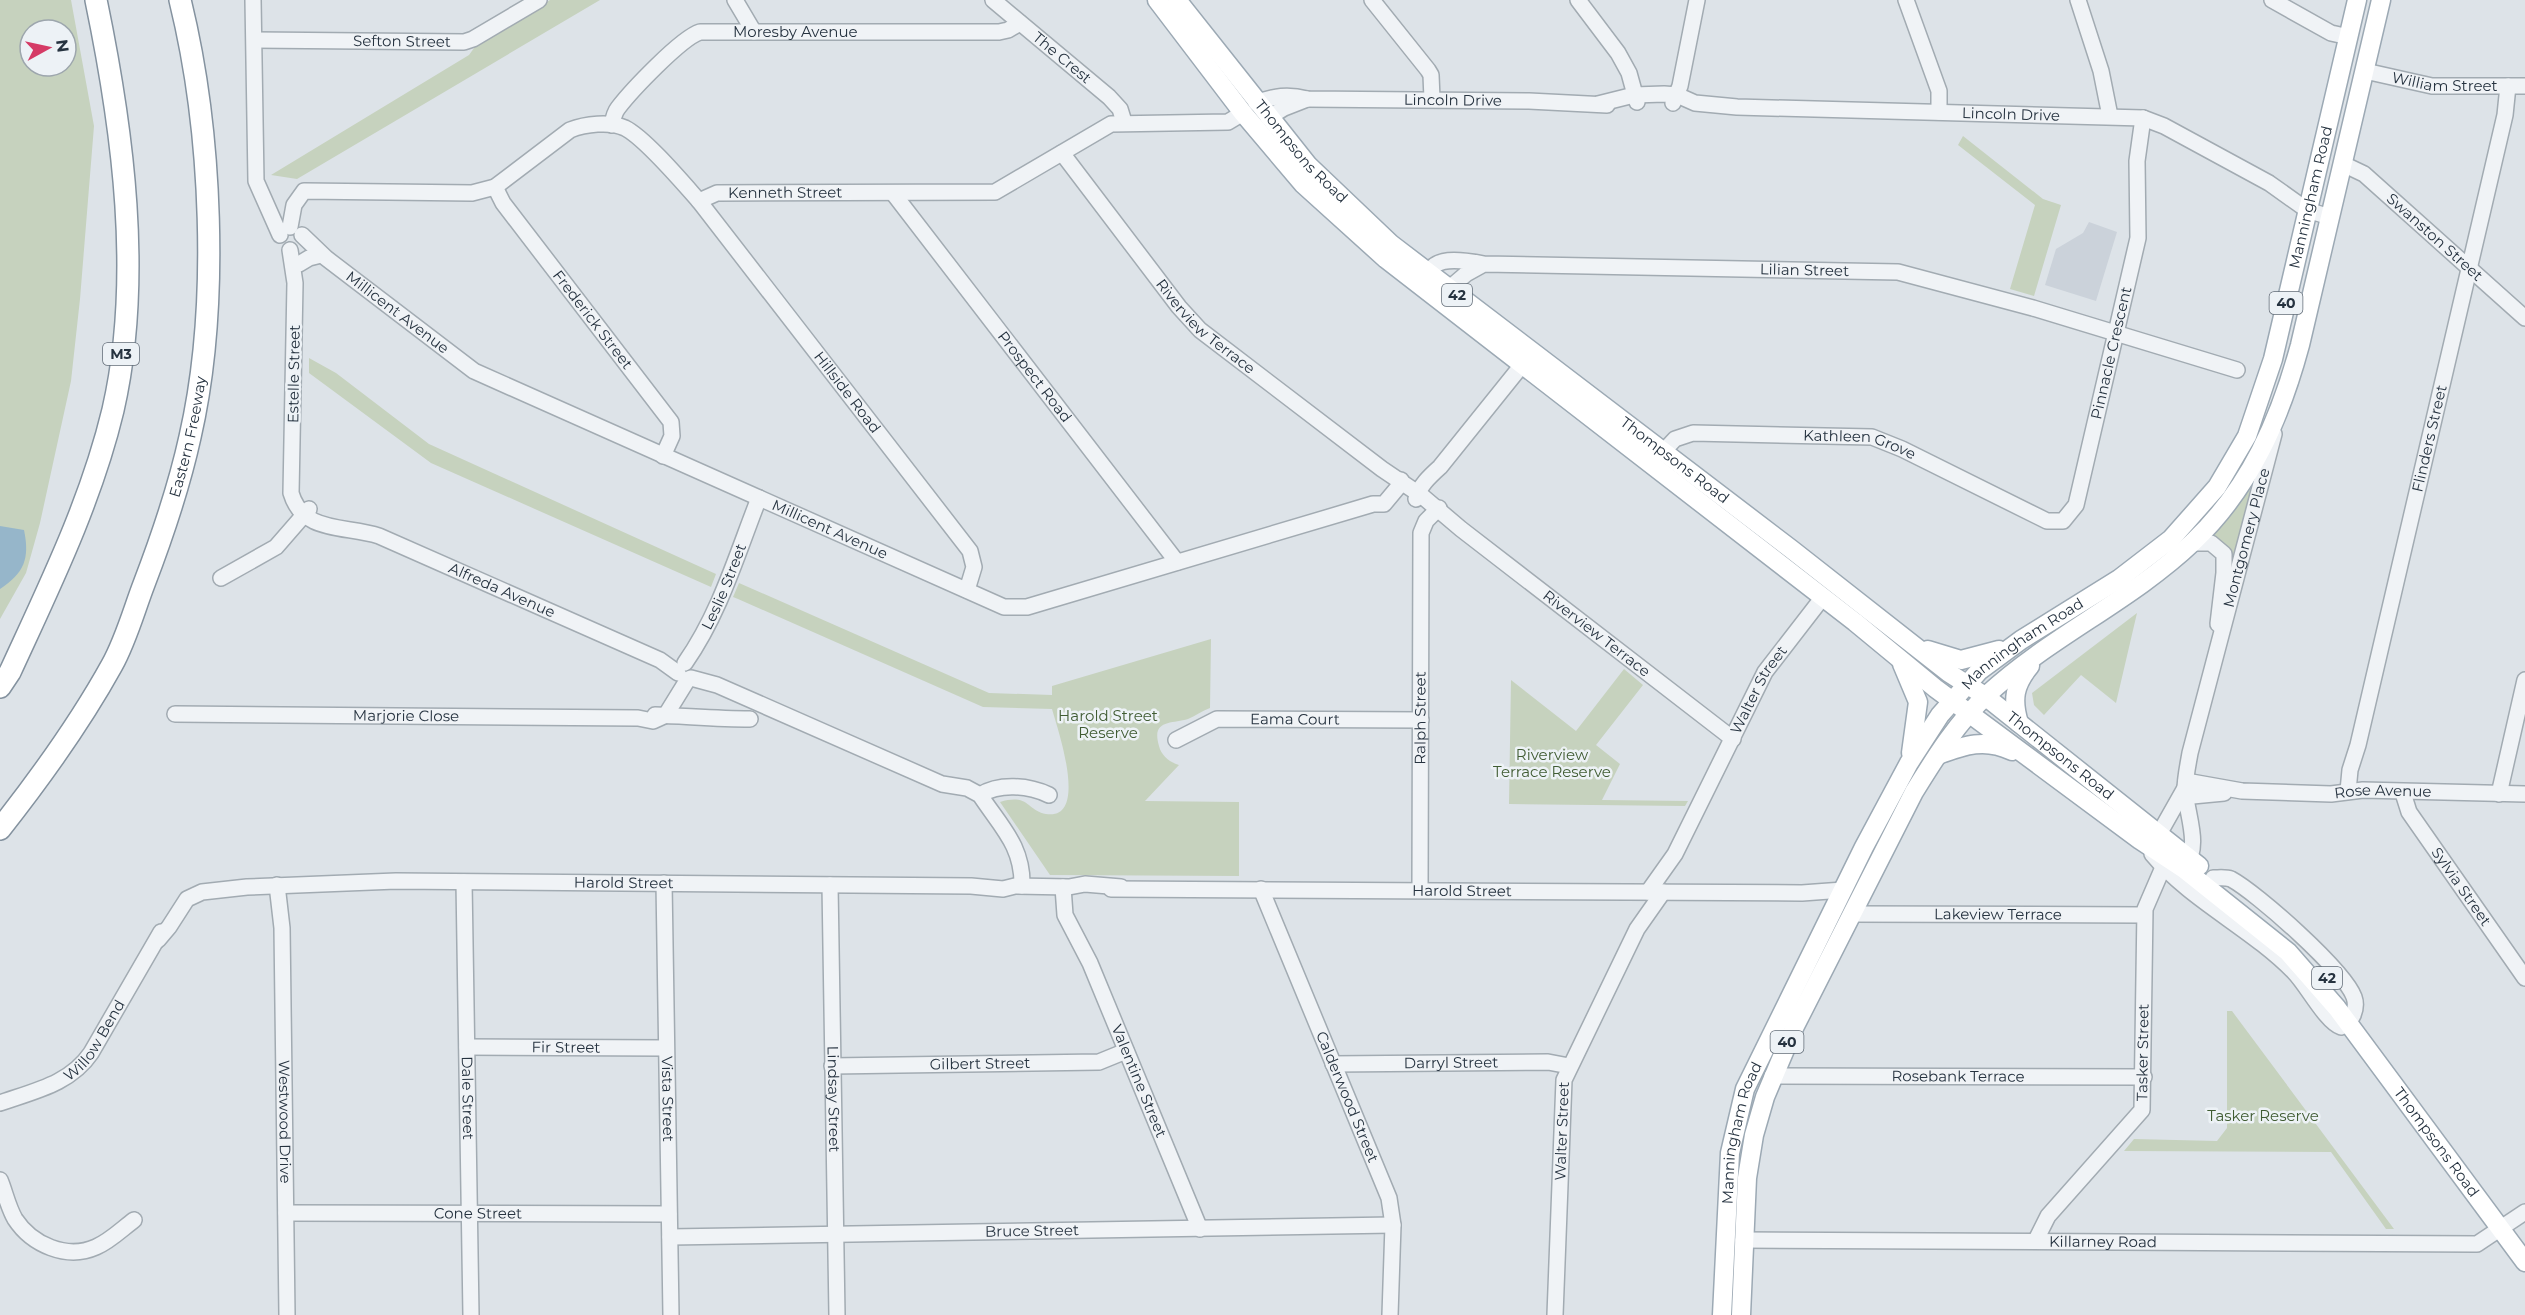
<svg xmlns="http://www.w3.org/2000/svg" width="2525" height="1315" viewBox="0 0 2525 1315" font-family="Montserrat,sans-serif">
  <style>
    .built { fill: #cbd2da }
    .green { fill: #c6d2be; fill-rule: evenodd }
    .water { fill: #96b6ca }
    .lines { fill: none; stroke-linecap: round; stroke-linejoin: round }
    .minor-casing { stroke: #a2abb2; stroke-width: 18 }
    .major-casing { stroke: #9ca9b4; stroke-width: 21 }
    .highway-casing { stroke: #84929f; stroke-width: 24 }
    .minor { stroke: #f0f3f6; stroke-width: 15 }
    .major { stroke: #fff; stroke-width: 18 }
    .highway { stroke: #fff; stroke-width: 21 }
    .labels { text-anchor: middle; stroke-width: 5; stroke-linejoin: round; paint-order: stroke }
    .shield { fill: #edf2f6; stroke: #626c77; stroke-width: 1.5 }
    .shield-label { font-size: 14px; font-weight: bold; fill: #263340 }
    .street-label { font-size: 15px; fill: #263340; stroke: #edf2f6 }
    .park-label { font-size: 15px; fill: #405c33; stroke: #edf2f6 }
  </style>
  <rect width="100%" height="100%" fill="#dde3e8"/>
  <path class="built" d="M2089,222l28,10 -21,69 -51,-16 11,-36 27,-16z"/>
  <path class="green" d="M0,0h71l23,126 -14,173 -9,82 -31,142 -14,50 -26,46zM30,30h36v36h-36z
    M550,0h50l-303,179 -26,-4 198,-120 8,-11z
    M1963,136l80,63 18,6 -27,91 -24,-7 25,-84 -77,-60z
    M309,358l27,15 93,71 287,130 -5,13 -280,-124 -122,-90z
    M2254,485l-15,71 -9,-2 -21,-18z
    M739,583l250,110 63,2v-9l159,-47 -1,69c-8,3 -15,8 -22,11 -16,5 -37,0 -29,27 2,9 10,16 20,19l-34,36 94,1v74l-189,-1 -50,-73c29,-9 27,9 46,12 44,7 11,-87 6,-105l-69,-2 -245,-108 -5,-2z
    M2137,613l-21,90 -35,-28 -37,40 -10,-10 -2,-12z
    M1624,669l19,16 -47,60 24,19 -18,36 86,1 -3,5 -176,-2 2,-124 65,51z
    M2227,1011h5l162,218h-8l-55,-77 -207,-1 10,-12 83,2 10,-13z"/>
  <path class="water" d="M0,526l24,4c6,29 0,43 -24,59z"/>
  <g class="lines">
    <g class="minor-casing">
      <g id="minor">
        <path d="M253,0l3,181 24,54"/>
        <path d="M735,0l19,32"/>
        <path id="s1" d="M993,0l116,97 11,12 4,13"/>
        <path d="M1372,0l56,70 3,5 1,24"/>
        <path d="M1578,0l40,53 11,20 8,29"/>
        <path d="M1906,0l33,91v21"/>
        <path d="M2078,0l23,71 9,45"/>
        <path d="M2272,0l59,33 18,4"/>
        <path id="s2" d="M255,40l209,2 9,-3 66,-39"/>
        <path id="s3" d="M2365,71l67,15h93"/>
        <path id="s4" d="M1256,103c18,-7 32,-9 51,-4l222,2 78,4"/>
        <path d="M1673,103l7,-17 17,-86"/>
        <path id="s5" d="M1598,104l36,-9 30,-1 13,1 18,8 42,4 406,11 21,8 105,57 38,27 23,7"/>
        <path d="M1268,118l16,-10 23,-9"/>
        <path id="s6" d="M612,125c1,-6 2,-12 6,-17 13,-17 63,-70 82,-76h299l9,-2 12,-7"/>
        <path id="s7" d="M1062,153l117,154 21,23 182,139 40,27 39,33 272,210"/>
        <path id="s8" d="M2343,164l21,10 161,144"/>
        <path id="s9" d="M495,187l8,16 168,219 1,14 -9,20"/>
        <path id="s10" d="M893,193l284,369"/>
        <path id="s11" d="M699,201l271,350 4,16 -7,23"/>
        <path id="s12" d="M290,227l4,-22 10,-14 168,2 23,-6 75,-57c15,-6 40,-9 55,-2 20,10 58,55 74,73l18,-8 278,-1 116,-68 117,-2 15,-9"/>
        <path id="s13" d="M302,235l24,23 148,113 530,236h23l346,-103h11l15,-18 2,-6"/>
        <path id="s14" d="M290,250l5,33 -4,210c12,41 55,32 88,43l281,124 18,13"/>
        <path d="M299,264l10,-6 12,-3"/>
        <path id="s15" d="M1484,264l-18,10 -14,12 -25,6c-6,-39 31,-33 57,-28l414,8 135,36 204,62"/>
        <path id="s16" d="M1662,453l13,-14 18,-6 179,4 30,12 145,72h16l13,-16 62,-267 -1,-77 6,-43"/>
        <path d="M1416,499c3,-13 14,-23 24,-32l82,-102"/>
        <path d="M2192,543h19l13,11v19l-6,51"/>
        <path d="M221,578l55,-31 33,-38"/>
        <path id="s17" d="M685,663c35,-50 52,-109 74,-165"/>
        <path d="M691,678l26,7 225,99 25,4 13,7c21,32 43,51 42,91"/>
        <path d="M667,713l21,-34"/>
        <path id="s18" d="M175,714l463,4 15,3 11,-5"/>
        <path d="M655,715c30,1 63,4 95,4"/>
        <path id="s19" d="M1176,740l41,-21 204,1"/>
        <path id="s20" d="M2186,781l56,10 89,3 32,-4 162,4"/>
        <path id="s21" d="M2348,791l2,-21 8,-25 147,-630 3,-29"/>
        <path id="s22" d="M2403,793l6,19 116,166"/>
        <path d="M2499,794l26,-114"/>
        <path d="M980,795c19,-12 48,-10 69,0"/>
        <path d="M2182,797l42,-4"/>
        <path d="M2158,844l1,-10 26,-46"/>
        <path d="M2152,854c39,47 99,74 142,118 13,13 32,50 47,55 11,-3 17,-19 13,-30 -10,-27 -97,-104 -123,-118 -5,-2 -12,-1 -18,-1"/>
        <path id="s23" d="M2185,867c16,-22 2,-51 0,-77 0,-12 3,-25 5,-37l84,-319"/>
        <path id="s24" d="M464,882l7,433"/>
        <path id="s25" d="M664,883l7,432"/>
        <path id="s26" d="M277,885l5,43 5,387"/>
        <path id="s27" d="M830,885l7,430"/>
        <path id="s28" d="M1063,887l2,28 25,48 110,266"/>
        <path id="s29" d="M1111,889l691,4 41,-3"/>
        <path id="s30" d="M1261,889l128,309 4,27 -3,90"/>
        <path id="s31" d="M1420,890l1,-357 5,-12 13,-13"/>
        <path id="s32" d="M1648,892l27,-38 90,-182 58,-75"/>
        <path id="s33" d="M1851,914l293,1"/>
        <path id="s34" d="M158,940l11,-13 18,-28 15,-7 45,-5 149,-6 575,5 32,3 12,-3 54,1 16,-3 36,3"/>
        <path id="s35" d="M467,1047l199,1"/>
        <path id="s36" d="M1333,1064l215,-2 21,4"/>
        <path id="s37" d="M832,1066l267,-4 27,-11"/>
        <path id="s38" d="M1772,1076l372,1"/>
        <path id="s39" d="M0,1103c34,-12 70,-19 91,-50l70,-121"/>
        <path d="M0,1180c5,12 8,27 15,39 17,26 52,41 81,28 14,-6 26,-18 38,-27"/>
        <path id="s40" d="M286,1213l383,1"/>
        <path id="s41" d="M670,1237l723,-12"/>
        <path id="s42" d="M1743,1240l734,4 48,-32"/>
        <path id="s43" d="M2036,1240l12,-24 94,-106 3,-201 19,-44"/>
        <path id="s44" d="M1555,1315l9,-235 73,-151 26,-37"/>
      </g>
    </g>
    <g class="major-casing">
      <g id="major">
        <path id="s45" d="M1157,0l86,113 60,71 83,75 469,363 80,66 205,152 44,29 104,83 49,56 188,254"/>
        <path id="s46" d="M1177,0l131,165 83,79 400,305 158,124 36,23 214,170"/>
        <path d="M1928,650l33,10 38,-10"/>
        <path d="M1902,664l16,38 -7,51"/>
        <path d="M2019,723c-7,-23 -5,-38 11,-57"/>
        <path d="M1938,755c27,-10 47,-17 74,-4"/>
        <path id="s47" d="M1722,1315l8,-162 15,-64 119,-242 45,-84 31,-48 39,-44 42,-31 98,-61 52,-40 46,-52 30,-51 26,-77 84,-359"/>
        <path d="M1741,1315l6,-137 7,-43 11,-38 30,-71 119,-234c21,-34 44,-71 74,-98 63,-58 143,-93 205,-152 57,-54 87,-123 107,-197l81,-345"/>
      </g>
    </g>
    <g class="highway-casing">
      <g id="highway">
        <path d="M0,687l10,-15c39,-85 81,-170 103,-262 30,-131 10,-280 -17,-410"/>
        <path id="s48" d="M0,829c41,-52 80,-106 112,-164 14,-25 22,-55 32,-81 18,-47 35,-97 46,-147 30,-131 22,-307 -10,-437"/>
      </g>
    </g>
    <use href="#minor" class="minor"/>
    <use href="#major" class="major"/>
    <use href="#highway" class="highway"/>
  </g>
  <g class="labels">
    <g class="shield">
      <rect x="1442" y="284" width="30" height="22" rx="4.5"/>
      <rect x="2269.5" y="292" width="33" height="22" rx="4.5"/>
      <rect x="103" y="343" width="36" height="22" rx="4.5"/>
      <rect x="2312" y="967" width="30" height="22" rx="4.5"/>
      <rect x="1770.5" y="1031" width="33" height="22" rx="4.5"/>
    </g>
    <g class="shield-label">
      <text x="1457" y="300">42</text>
      <text x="2286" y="308">40</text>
      <text x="121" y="359">M3</text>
      <text x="2327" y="983">42</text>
      <text x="1787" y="1047">40</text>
    </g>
    <g class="street-label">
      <text dy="5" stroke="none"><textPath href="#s6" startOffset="226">Moresby Avenue</textPath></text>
      <text dy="5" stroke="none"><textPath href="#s2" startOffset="147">Sefton Street</textPath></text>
      <text dy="5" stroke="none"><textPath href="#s1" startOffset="90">The Crest</textPath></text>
      <text dy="5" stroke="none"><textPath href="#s3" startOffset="81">William Street</textPath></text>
      <text dy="5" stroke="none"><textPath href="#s4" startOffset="198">Lincoln Drive</textPath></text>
      <text dy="5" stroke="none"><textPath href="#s5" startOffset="416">Lincoln Drive</textPath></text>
      <text dy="5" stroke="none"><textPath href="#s46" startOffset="196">Thompsons Road</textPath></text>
      <text dy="5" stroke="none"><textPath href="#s12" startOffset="574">Kenneth Street</textPath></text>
      <text dy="5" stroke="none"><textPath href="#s47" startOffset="1318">Manningham Road</textPath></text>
      <text dy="5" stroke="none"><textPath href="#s8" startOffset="118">Swanston Street</textPath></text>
      <text dy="5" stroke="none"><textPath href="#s15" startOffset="465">Lilian Street</textPath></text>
      <text dy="5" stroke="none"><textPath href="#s13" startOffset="123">Millicent Avenue</textPath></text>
      <text dy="5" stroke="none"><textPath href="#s9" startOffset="165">Frederick Street</textPath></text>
      <text dy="5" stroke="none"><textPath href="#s7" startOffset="226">Riverview Terrace</textPath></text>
      <text dy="5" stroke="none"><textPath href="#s16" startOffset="604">Pinnacle Crescent</textPath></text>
      <text transform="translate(294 374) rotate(-89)" y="5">Estelle Street</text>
      <text dy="5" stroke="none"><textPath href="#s10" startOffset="232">Prospect Road</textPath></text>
      <text dy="5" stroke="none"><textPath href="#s11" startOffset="242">Hillside Road</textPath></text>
      <text dy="5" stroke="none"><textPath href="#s48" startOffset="440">Eastern Freeway</textPath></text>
      <text dy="5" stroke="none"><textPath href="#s21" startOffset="362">Flinders Street</textPath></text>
      <text dy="5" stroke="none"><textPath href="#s16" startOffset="206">Kathleen Grove</textPath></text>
      <text dy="5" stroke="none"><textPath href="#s46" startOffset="682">Thompsons Road</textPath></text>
      <text dy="5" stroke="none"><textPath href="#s13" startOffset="609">Millicent Avenue</textPath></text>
      <text dy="5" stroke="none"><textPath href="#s23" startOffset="339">Montgomery Place</textPath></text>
      <text dy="5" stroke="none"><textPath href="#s17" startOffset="86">Leslie Street</textPath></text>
      <text dy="5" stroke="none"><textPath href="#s14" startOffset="482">Alfreda Avenue</textPath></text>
      <text dy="5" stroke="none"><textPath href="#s7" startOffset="724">Riverview Terrace</textPath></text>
      <text dy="5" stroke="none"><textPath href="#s47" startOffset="760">Manningham Road</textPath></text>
      <text dy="5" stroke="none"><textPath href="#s32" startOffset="231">Walter Street</textPath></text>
      <text dy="5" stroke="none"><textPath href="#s18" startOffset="231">Marjorie Close</textPath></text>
      <text dy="5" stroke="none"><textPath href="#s31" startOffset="172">Ralph Street</textPath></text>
      <text dy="5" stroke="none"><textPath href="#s19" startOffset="124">Eama Court</textPath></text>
      <text dy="5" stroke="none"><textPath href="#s46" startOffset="1168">Thompsons Road</textPath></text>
      <text dy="5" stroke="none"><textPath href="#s20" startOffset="198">Rose Avenue</textPath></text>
      <text dy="5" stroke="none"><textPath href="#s34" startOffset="489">Harold Street</textPath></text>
      <text dy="5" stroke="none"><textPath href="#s22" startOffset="111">Sylvia Street</textPath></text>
      <text dy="5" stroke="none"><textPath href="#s29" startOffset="351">Harold Street</textPath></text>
      <text dy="5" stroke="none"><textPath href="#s33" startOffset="147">Lakeview Terrace</textPath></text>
      <text dy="5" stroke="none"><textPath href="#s39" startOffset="118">Willow Bend</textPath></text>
      <text dy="5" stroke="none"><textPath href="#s35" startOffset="99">Fir Street</textPath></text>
      <text dy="5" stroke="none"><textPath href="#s43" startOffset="226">Tasker Street</textPath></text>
      <text dy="5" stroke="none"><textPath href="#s36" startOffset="118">Darryl Street</textPath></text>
      <text dy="5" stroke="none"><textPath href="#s37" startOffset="148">Gilbert Street</textPath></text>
      <text dy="5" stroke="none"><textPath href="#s38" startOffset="186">Rosebank Terrace</textPath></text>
      <text dy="5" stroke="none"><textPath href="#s28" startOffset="210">Valentine Street</textPath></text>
      <text dy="5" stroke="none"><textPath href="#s24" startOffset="216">Dale Street</textPath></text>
      <text dy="5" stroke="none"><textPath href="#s30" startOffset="225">Calderwood Street</textPath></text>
      <text dy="5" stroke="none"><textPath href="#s25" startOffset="216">Vista Street</textPath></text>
      <text dy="5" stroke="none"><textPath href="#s27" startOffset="214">Lindsay Street</textPath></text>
      <text dy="5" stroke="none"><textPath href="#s26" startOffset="237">Westwood Drive</textPath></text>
      <text dy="5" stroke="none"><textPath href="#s44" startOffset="184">Walter Street</textPath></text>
      <text dy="5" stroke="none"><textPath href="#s47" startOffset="184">Manningham Road</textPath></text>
      <text dy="5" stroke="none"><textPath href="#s45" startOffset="1726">Thompsons Road</textPath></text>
      <text dy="5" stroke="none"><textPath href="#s40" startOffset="192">Cone Street</textPath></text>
      <text dy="5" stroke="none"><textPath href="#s41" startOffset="362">Bruce Street</textPath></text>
      <text dy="5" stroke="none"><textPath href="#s42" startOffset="360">Killarney Road</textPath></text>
    </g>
    <g class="park-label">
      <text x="1108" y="721">Harold Street<tspan x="1108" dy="17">Reserve</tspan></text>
      <text x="1552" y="760">Riverview<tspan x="1552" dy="17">Terrace Reserve</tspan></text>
      <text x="2263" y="1121">Tasker Reserve</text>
    </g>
  </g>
  <g transform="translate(48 48) rotate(82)"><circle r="28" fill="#edf2f6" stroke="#9da6ad" stroke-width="1.5"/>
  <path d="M0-4.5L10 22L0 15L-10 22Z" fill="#d53b66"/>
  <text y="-9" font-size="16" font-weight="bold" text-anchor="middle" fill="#263340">N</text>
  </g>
</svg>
